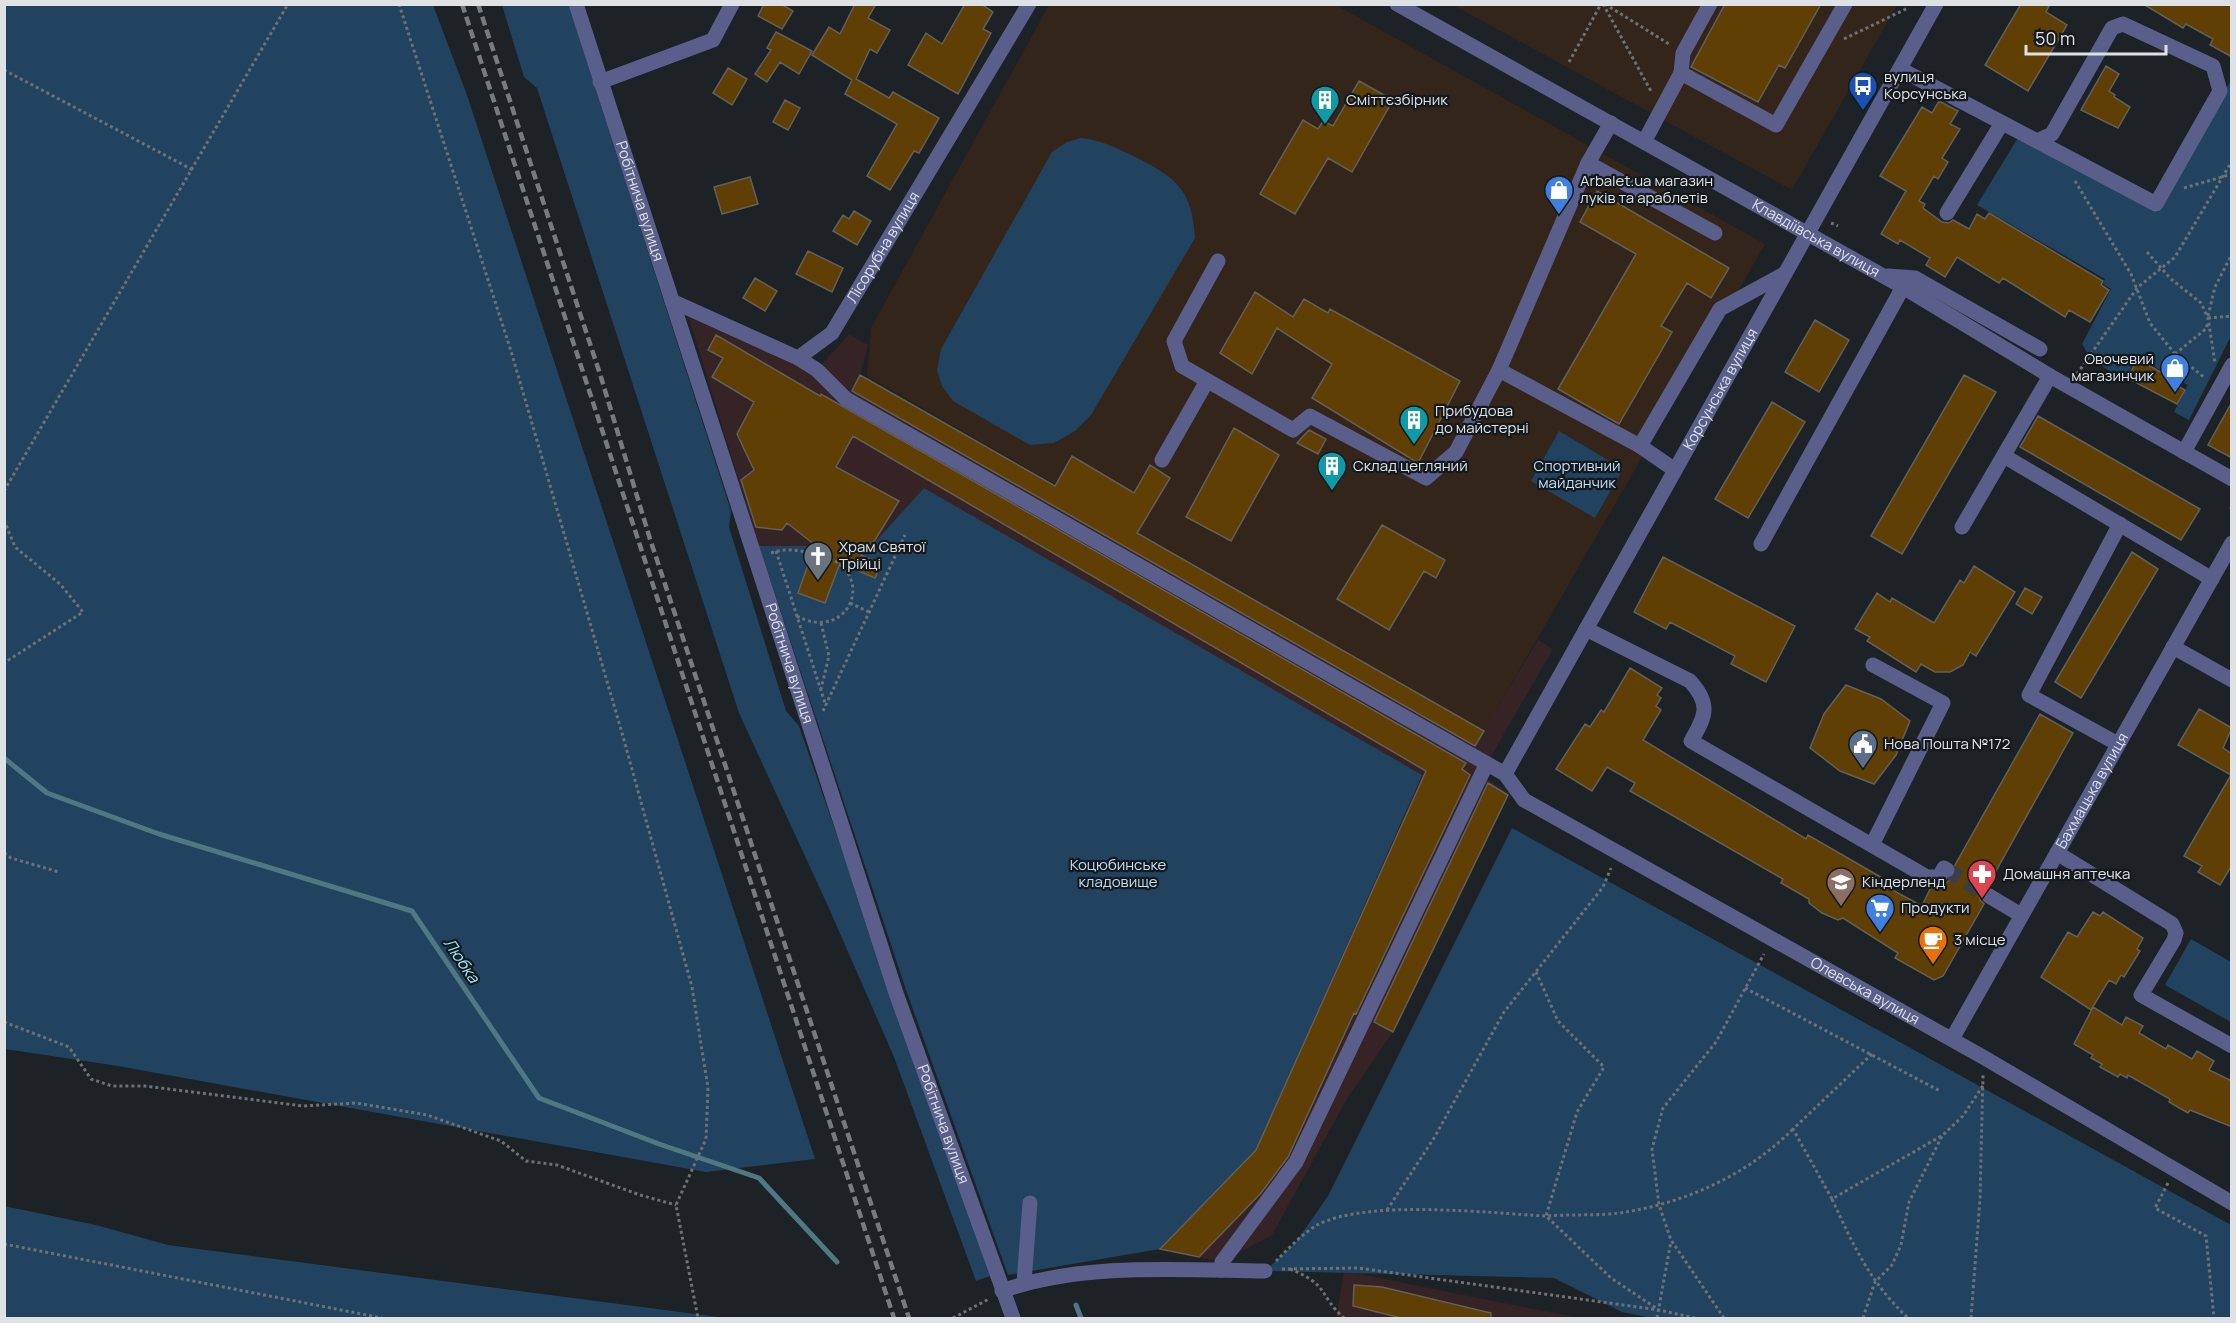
<svg xmlns="http://www.w3.org/2000/svg" width="2236" height="1323" viewBox="0 0 2236 1323" font-family="Manrope,sans-serif">
  <style>
    .industrial { fill: #362325 }
    .education { fill: #34251a }
    .green { fill: #21435f }
    .lines { fill: none; stroke-linecap: round; stroke-linejoin: round }
    .stream { stroke: #507882; stroke-width: 5 }
    .building { fill: #5f3f04; stroke: #635f59; stroke-width: 1.5 }
    .minor-tunnel { stroke: #3a3f44; stroke-width: 15; stroke-dasharray: 15 8; stroke-linecap: butt }
    .path { stroke: #6d7175; stroke-width: 3; stroke-dasharray: 3 3; stroke-linecap: butt }
    .minor { stroke: #595e8b; stroke-width: 15 }
    .rail { stroke: #777b7f; stroke-width: 4.5; stroke-dasharray: 9 4.5; stroke-linecap: butt }
    .labels { text-anchor: middle; stroke-width: 4.5; stroke-linejoin: round; paint-order: stroke }
    .poi-label { font-size: 15px; fill: #dfe2e5; stroke: #14191d; text-anchor: start }
    .street-label { font-size: 15px; fill: #dfe2e5; stroke: #14191d }
    .park-label { font-size: 15px; fill: #bedefb; stroke: #14191d }
    .water-label { font-size: 16px; font-style: italic; fill: #9ee8fc; stroke: #14191d }
  </style>
  <rect width="100%" height="100%" fill="#1d2227"/>
  <path class="industrial" d="M689,318l128,52 32,-36 19,11 -8,30 623,356 55,-91 15,9 -67,116 -4,11 27,17 -116,239 -45,65 -76,138 -50,27 -62,-13 96,-99 -399,-588 -40,-16h-58z
    M1344,1271l235,47h-243z"/>
  <path class="education" d="M1049,5h287l429,239 -281,487 -617,-355 4,-48z
    M1453,5h444l-105,185z"/>
  <path class="green" d="M4,5h429l34,90 348,1064 -109,13 -588,-106 -113,-17z
    M502,5h67l162,506 -2,16 57,184 13,15 191,550 -14,5 -82,-224 -66,-151 -89,-193 -202,-625 -13,-11z
    M2230,82l1,254 -42,84 -15,-8 14,-27 -51,-28 -13,23 -33,-21 -9,-15 29,-55 -8,-5 2,-5 -128,-74 42,-69 139,76z
    M1081,138c20,2 34,9 52,18 42,21 59,32 62,82l-104,177 -16,16 -21,12 -24,2 -77,-44 -11,-15 -5,-16 4,-21 111,-197 15,-10z
    M1559,431l64,38 -28,49 -64,-37z
    M924,488l498,287 -166,375 -96,99 -152,26 -102,-285 -147,-444h58l40,16z
    M1512,828l719,397v93h-579l-30,-6 -68,-34 -289,-7 31,-29 32,-46z
    M2191,939l40,23v60l-66,-37z
    M4,1206l92,19 72,20 558,73h-721z"/>
  <g class="lines">
    <path class="stream" d="M4,758l43,35 112,41 253,77 127,187 120,46 100,34 78,84
      M1076,1305l5,13"/>
  </g>
  <path class="building" d="M764,4h17l12,7 -11,18 -24,-13z
    M855,4h21l-8,14 22,12 -13,23 -7,-4 -14,30 33,19 4,-6 46,26 -20,35 -5,-2 -24,39 -23,-14 30,-52 -52,-30 7,-14 -40,-25 17,-28 11,7z
    M965,4h16l12,8 -10,17 8,4 -33,61 -50,-29 18,-32 16,11z
    M1725,4h96l-36,64 -6,-3 -21,37 -67,-35z
    M2021,4h29l-4,8 21,13 -39,66 -43,-26z
    M2143,4h89v53l-22,-12 3,-6 -27,-15 -3,4z
    M776,32l36,19 -13,23 -19,-12 -13,20 -12,-8 16,-24 -4,-2z
    M2106,66l13,8 -10,17 6,4 -1,2 16,10 -12,21 -37,-18z
    M728,68l19,11 -15,26 -19,-12z
    M1359,81l34,19 -41,72 -24,-14 -33,56 -35,-20 43,-74 15,9 5,-8 10,5z
    M785,100l15,8 -12,22 -15,-8z
    M1939,101l19,10 -8,13 10,5 -18,29 6,4 -10,17 -4,-3 -15,25 6,3 -2,4 19,14 7,1 4,-3 16,9 8,-15 8,5 4,-6 114,68 -2,4 8,5 -19,32 -21,-12 -4,7 -62,-39 -4,5 -42,-26 -12,20 -19,-12 4,-7 -30,-18 -2,4 -17,-10 25,-43 -26,-15 42,-69 10,6z
    M750,177l8,27 -36,10 -8,-27z
    M1597,191l132,77 -18,30 -24,-15 -26,43 11,6 -53,92 -61,-35 78,-135 -56,-32z
    M854,211l17,10 -14,24 -24,-14 10,-16 6,4z
    M808,251l35,17 -11,24 -36,-18z
    M755,278l22,13 -12,20 -22,-13z
    M1255,292l38,25 11,-18 24,14 2,-4 130,72 -42,82 -106,-65 20,-34 -55,-36 -25,46 -32,-21z
    M1815,320l34,20 -30,52 -34,-20z
    M716,335l104,61 1,-2 645,369 -4,6 8,6 -114,239 -2,-1 -66,144 -27,36 -62,64 -39,-8 96,-99 170,-379 -573,-335 -17,31 63,34 -24,39 -14,15 20,9 -6,14 -35,-15 -15,40 -27,-10 17,-48 -28,-22 -5,7 -26,-3 -15,-47 13,-10 -17,-36 17,-32 -42,-25 11,-19 -15,-8z
    M2138,359l33,19 -2,3 16,9 -8,14 -50,-26z
    M860,375l195,111 17,-30 62,37 16,-28 20,13 -33,55 347,198 -9,15 -623,-355z
    M1964,375l32,17 -94,162 -31,-18z
    M1772,402l33,20 -57,96 -33,-19z
    M2232,402v56l-24,-13z
    M2038,416l162,93 -19,31 -161,-93z
    M1234,428l45,27 -48,86 -45,-24z
    M1309,430l17,9 -8,15 -21,-11z
    M1382,525l63,35 -9,18 -12,-7 -35,59 -52,-31z
    M2132,552l26,17 -77,129 -26,-16z
    M1663,557l132,69 -29,56 -35,-18 4,-8 -65,-34 -4,7 -32,-17z
    M1974,566l41,26 -39,64 -6,-4 -7,13 -13,7h-15l-14,-8 -5,8 -49,-31 3,-4 -15,-8 22,-36 13,9 2,-4 42,25 26,-43 4,3z
    M2025,588l17,9 -10,17 -16,-10z
    M1630,668l32,20 -5,7 4,3 -5,8 5,4 -18,30 163,99 2,-4 78,45 -3,5 39,21 9,-19 12,-1 12,-11v-10l85,-151 33,19 -86,154 -7,5v8l4,4 -41,72 -9,4 -39,-22 3,-5 -55,-35 -5,2 -16,-7 -13,-10v-4l-28,-16 2,-4 -153,-88 5,-8 -28,-16 -15,24 -36,-22 29,-45 5,3 11,-17 3,2z
    M1846,685l35,14 29,22 -14,34 -22,29 -34,-13 -30,-23 14,-34z
    M2199,709l33,19 -9,20 9,6v111l-12,20 -22,-13 4,-6 -18,-10 47,-81 -53,-30z
    M1488,783l20,12 -115,237 -19,-10z
    M2093,912l7,4 3,-4 40,26 -6,11 3,2 -16,26 -3,-2 -5,9 -7,-4 -18,30 -50,-33 27,-45 9,5z
    M2093,1007l29,18 4,-8 17,9 -4,7 27,16 2,-4 24,14 5,-8 17,10 -5,9 23,11v46l-42,-17 -2,3 -19,-11 1,-3 -42,-24 -1,3 -7,-4 -2,3 -18,-10 2,-3 -11,-6 2,-3 -19,-11z
    M1354,1285l28,2 109,26v5h-90l-48,-12z"/>
  <g class="lines">
    <path class="minor-tunnel" d="M1947,870l42,26"/>
    <path class="path" d="M399,4l112,347 111,382 70,254 16,101 -2,51 -30,66 22,113
      M1603,4l49,89
      M1605,4l64,40
      M1844,39l64,-31
      M1569,62l32,-58
      M4,70l189,100
      M2075,181l56,93 19,49 25,31 30,24
      M2184,188l48,-14
      M1831,223l7,3
      M2147,252l24,27 30,24 7,15 7,45
      M2208,316l7,-29 17,-33
      M2208,318l24,-2
      M2175,354l32,-26v-5
      M2077,374l60,-86 38,-31 57,-96
      M4,491l284,-487
      M2230,507l2,1
      M4,520l11,27 45,37 23,28 -79,51
      M776,551l50,155
      M771,553c14,-5 26,-3 41,0 71,12 39,94 -17,62
      M850,603l19,9
      M821,623l8,33 -8,33
      M823,711l82,-176
      M4,853l7,5 48,14
      M1536,972l22,49 46,46 -27,45 -31,104c24,-2 50,0 74,-3 65,-10 126,-37 173,-84
      M1745,988l195,103
      M4,1022l65,25 22,32 21,7h33l158,20 54,-3 70,12 74,26 25,20 31,4 83,30 36,10
      M1872,1054l-79,75 39,70 111,-64 20,-19 21,-32
      M2168,1183l-13,25 51,28 8,82
      M1832,1199c22,48 38,83 76,119
      M1387,1210l47,-72 70,-126 99,-125 8,-19
      M4,1244l378,74
      M1276,1261c12,-12 26,-27 41,-36 50,-26 171,-12 229,-9l65,62 48,32
      M1282,1269l76,-1 301,42 36,8
      M1290,1269c40,16 28,26 54,49
      M953,1318l36,-19
      M1657,1318l14,-77
      M1724,1318l-53,-78 -12,-35 -7,-56 11,-41 53,-66 48,-88
      M1863,1318l12,-36 17,-17 9,-20 8,-43 33,-66
      M1971,1318l9,-119 3,-124"/>
    <g class="minor">
      <path id="s1" d="M576,4l320,989 117,325"/>
      <path id="s2" d="M1397,4l506,283 147,89 182,103"/>
      <path d="M1900,69l137,72 15,-7 60,-106 11,-4 90,42 7,25 -64,113 -119,-63"/>
      <path d="M1681,73l2,-20 27,-49"/>
      <path d="M600,82l113,-42 19,-36"/>
      <path d="M1611,123l-23,40 127,70"/>
      <path d="M1644,142l37,-69 95,52 69,-121"/>
      <path d="M1947,213l55,-90"/>
      <path d="M1218,261l-44,80 8,25 111,64 17,-14 116,62 30,-26 43,-82 141,76 35,24"/>
      <path d="M1888,276l27,2 125,71"/>
      <path id="s3" d="M672,301l126,57 19,12 29,29 659,375 19,26 459,257 249,146"/>
      <path id="s4" d="M798,358l34,-25 197,-329"/>
      <path d="M1499,370l89,-207"/>
      <path d="M1640,446l80,-137 64,-35"/>
      <path d="M2184,452l48,-87"/>
      <path d="M2004,456l208,123"/>
      <path d="M1162,460l45,-79"/>
      <path d="M1962,527l88,-151"/>
      <path d="M1761,544l142,-257"/>
      <path d="M1586,629l104,52c21,23 16,35 1,60l236,136h12l5,-9 3,2"/>
      <path d="M2173,647l59,33"/>
      <path d="M2118,744l-89,-49 91,-171"/>
      <path id="s5" d="M1505,774l431,-770"/>
      <path d="M1872,845l71,-142 -70,-38"/>
      <path d="M2057,853l115,71 4,9 -2,7 -33,55 91,51"/>
      <path d="M1989,896l32,19"/>
      <path id="s6" d="M1952,1039l280,-496"/>
      <path d="M1221,1270l1,-8 74,-100 190,-397"/>
      <path d="M1024,1283l6,-80"/>
      <path d="M1002,1291c80,-29 180,-21 263,-20"/>
    </g>
    <path class="rail" d="M462,4l432,1314
      M478,4l122,370 50,165 259,779"/>
  </g>
  <defs>
    <g id="bus-pin" transform="scale(1.5)"><path d="M0 17L-7.5 6A9.5 9.5 0 1 1 7.5 6Z" fill="#1a4fb4" stroke="#14191d"/><path d="M-5-6H5V4H4V6H2V4H-2V6H-4V4H-5ZM-3.5-4V0h7V-4ZM-3.5 1.2v1.5H-2V1.2ZM2 1.2v1.5H3.5V1.2Z" fill="#fff"/></g>
    <g id="building-pin" transform="scale(1.5)"><path d="M0 17L-7.5 6A9.5 9.5 0 1 1 7.5 6Z" fill="#0f9aa8" stroke="#14191d"/><path d="M-4-6H4V6H1V3H-1V6H-4ZM-2.5-4.3h1.7v1.8h-1.7ZM.8-4.3h1.7v1.8H.8ZM-2.5-1h1.7V.8h-1.7ZM.8-1h1.7V.8H.8Z" fill="#fff"/></g>
    <g id="shop-pin" transform="scale(1.5)"><path d="M0 17L-7.5 6A9.5 9.5 0 1 1 7.5 6Z" fill="#3f7fe0" stroke="#14191d"/><path d="M-5-2.5h2.3a2.7 3.5 0 0 1 5.4 0H5L5.5 6h-11ZM-1.5-2.5h3a1.5 2.3 0 0 0-3 0Z" fill="#fff"/></g>
    <g id="church-pin" transform="scale(1.5)"><path d="M0 17L-7.5 6A9.5 9.5 0 1 1 7.5 6Z" fill="#6b7280" stroke="#14191d"/><path d="M-1.2-6h2.4v3.5h3.3v2.4h-3.3V6h-2.4V-.1h-3.3v-2.4h3.3Z" fill="#fff"/></g>
    <g id="civic-pin" transform="scale(1.5)"><path d="M0 17L-7.5 6A9.5 9.5 0 1 1 7.5 6Z" fill="#5c6f8a" stroke="#14191d"/><path d="M-.6-6.5H3V-4.5H.6V-3L4-1V1h2V6H-6V1h2V-1L-.6-3ZM-1.2 2.5V6h2.4V2.5Z" fill="#fff"/></g>
    <g id="pharmacy-pin" transform="scale(1.5)"><path d="M0 17L-7.5 6A9.5 9.5 0 1 1 7.5 6Z" fill="#e0444e" stroke="#14191d"/><path d="M-2-6h4v4h4v4h-4v4h-4v-4h-4v-4h4Z" fill="#fff"/></g>
    <g id="school-pin" transform="scale(1.5)"><path d="M0 17L-7.5 6A9.5 9.5 0 1 1 7.5 6Z" fill="#8d6e63" stroke="#14191d"/><path d="M0-5L7-2L0 1L-7-2ZM-4 1L0 2.5L4 1V4Q0 6-4 4Z" fill="#fff"/></g>
    <g id="supermarket-pin" transform="scale(1.5)"><path d="M0 17L-7.5 6A9.5 9.5 0 1 1 7.5 6Z" fill="#3f7fe0" stroke="#14191d"/><path d="M-6-5.5h2.5l.6 2H6L4.5 2H-2.5L-4.4-4H-6ZM-1.5 3.2a1.3 1.3 0 1 0 .1 0ZM3 3.2a1.3 1.3 0 1 0 .1 0Z" fill="#fff"/></g>
    <g id="cafe-pin" transform="scale(1.5)"><path d="M0 17L-7.5 6A9.5 9.5 0 1 1 7.5 6Z" fill="#e8710a" stroke="#14191d"/><path d="M-5.5-4.5H6V0H3Q3 3.5 0 3.5H-2.5Q-5.5 3.5-5.5 0ZM3-3.2v2h1.7v-2ZM-6 4.5H4V6H-6Z" fill="#fff"/></g>
  </defs>
  <g fill-rule="evenodd">
    <use href="#bus-pin" x="1863" y="86"/>
    <use href="#building-pin" x="1325" y="100"/>
    <use href="#shop-pin" x="1559" y="190"/>
    <use href="#shop-pin" x="2175" y="368"/>
    <use href="#building-pin" x="1414" y="420"/>
    <use href="#building-pin" x="1332" y="466"/>
    <use href="#church-pin" x="818" y="556"/>
    <use href="#civic-pin" x="1863" y="744"/>
    <use href="#pharmacy-pin" x="1982" y="874"/>
    <use href="#school-pin" x="1841" y="882"/>
    <use href="#supermarket-pin" x="1880" y="908"/>
    <use href="#cafe-pin" x="1933" y="940"/>
  </g>
  <g class="labels">
    <g class="poi-label">
      <text x="1884" y="82">вулиця<tspan x="1884" dy="17">Корсунська</tspan></text>
      <text x="1346" y="105">Сміттєзбірник</text>
      <text x="1580" y="186">Arbalet.ua магазин<tspan x="1580" dy="17">луків та араблетів</tspan></text>
      <text x="2154" y="364" text-anchor="end">Овочевий<tspan x="2154" dy="17">магазинчик</tspan></text>
      <text x="1435" y="416">Прибудова<tspan x="1435" dy="17">до майстерні</tspan></text>
      <text x="1353" y="471">Склад цегляний</text>
      <text x="839" y="552">Храм Святої<tspan x="839" dy="17">Трійці</tspan></text>
      <text x="1884" y="749">Нова Пошта №172</text>
      <text x="2003" y="879">Домашня аптечка</text>
      <text x="1862" y="887">Кіндерленд</text>
      <text x="1901" y="913">Продукти</text>
      <text x="1954" y="945">3 місце</text>
    </g>
    <g class="street-label">
      <text dy="5" stroke="none"><textPath href="#s1" startOffset="207">Робітнича вулиця</textPath></text>
      <text dy="5" stroke="none"><textPath href="#s2" startOffset="480">Клавдіївська вулиця</textPath></text>
      <text dy="5" stroke="none"><textPath href="#s4" startOffset="142">Лісорубна вулиця</textPath></text>
      <text dy="5" stroke="none"><textPath href="#s5" startOffset="441">Корсунська вулиця</textPath></text>
      <text dy="5" stroke="none"><textPath href="#s1" startOffset="693">Робітнича вулиця</textPath></text>
      <text dy="5" stroke="none"><textPath href="#s6" startOffset="285">Бахмацька вулиця</textPath></text>
      <text dy="5" stroke="none"><textPath href="#s3" startOffset="1383">Олевська вулиця</textPath></text>
      <text dy="5" stroke="none"><textPath href="#s1" startOffset="1179">Робітнича вулиця</textPath></text>
    </g>
    <g class="park-label">
      <text x="1577" y="471">Спортивний<tspan x="1577" dy="17">майданчик</tspan></text>
      <text x="1118" y="870">Коцюбинське<tspan x="1118" dy="17">кладовище</tspan></text>
    </g>
    <g class="water-label">
      <text transform="translate(462 960) rotate(56)" y="6">Любка</text>
    </g>
  </g>
  <rect width="2236" height="1323" fill="none" stroke="#dfe2e5" stroke-width="12"/>
  <path d="M2026 45v9h140v-9" fill="none" stroke="#dfe2e5" stroke-width="3"/>
  <text x="2035" y="45" font-size="18" fill="#dfe2e5" stroke="#14191d" stroke-width="4.5" paint-order="stroke">50 m</text>
</svg>
